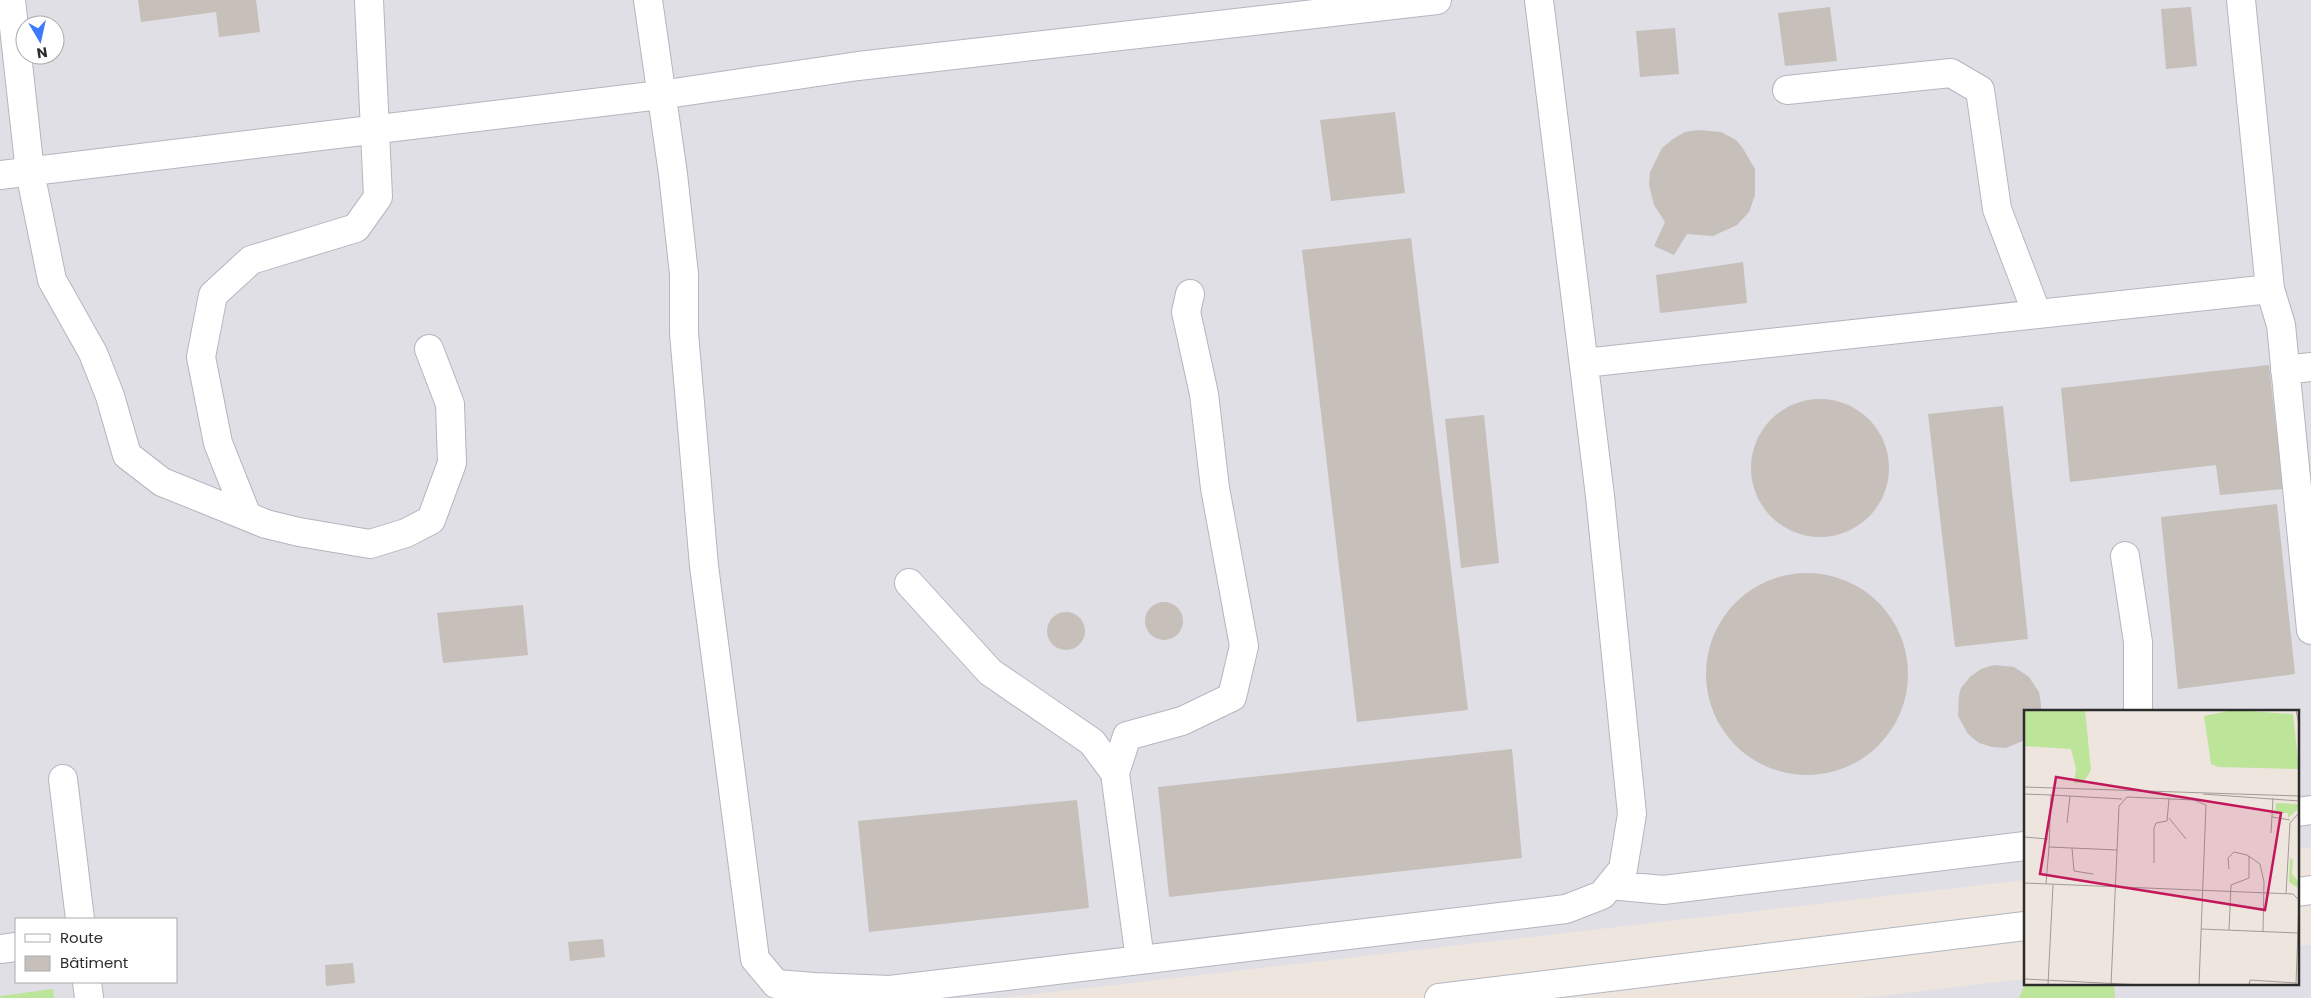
<svg xmlns="http://www.w3.org/2000/svg" width="2311" height="998" viewBox="0 0 2311 998" font-family="Poppins,sans-serif">
  <style>
    .industrial { fill: #e0dfe6; fill-rule: evenodd }
    .green { fill: #bde59a }
    .building { fill: #c6bfba }
    .lines { fill: none; stroke-linecap: round; stroke-linejoin: round }
    .minor-casing { stroke: #b2b6c0; stroke-width: 30 }
    .minor { stroke: #fff; stroke-width: 28 }
    .inset-road { fill: none; stroke: #a09b97; stroke-width: 1 }
    .view { fill: #c2185b; fill-opacity: 0.15; stroke: #c2185b; stroke-width: 2.5 }
    .inset-edge { fill: none; stroke: #2c2c2c; stroke-width: 2.5 }
  </style>
  <rect width="100%" height="100%" fill="#eee5de"/>
  <path class="industrial" d="M0,0h2311v847l-14,2v-137h-272v168l-1024,118h-1001zM25,25h30v30h-30zM16,919h160v63h-160z
    M2311,945v53h-449l163,-19v5h272v-38z"/>
  <path class="green" d="M2025,984h89l1,14h-96z
    M53,989l1,9h-54v-2z"/>
  <path class="building" d="M138,0h118l4,32 -41,5 -3,-25 -75,10z
    M1830,7l7,54 -52,5 -7,-53z
    M2191,7l6,59 -31,3 -5,-60z
    M1675,28l4,46 -39,3 -4,-46z
    M1395,112l10,81 -74,8 -11,-81z
    M1698,130l23,2 15,8 6,7 13,22v26l-6,17 -12,13 -24,11 -26,-2 -13,21 -20,-9 11,-24 -11,-17 -5,-20 1,-13 12,-24 11,-9 12,-7z
    M1411,238l57,472 -111,12 -55,-472z
    M1743,262l4,41 -87,10 -4,-38z
    M2269,365l14,124 -63,6 -4,-30 -146,17 -9,-94z
    M1751 468a69 69 0 1 1 138 0a69 69 0 1 1-138 0Z
    M2003,406l25,233 -73,8 -27,-233z
    M1484,415l15,148 -38,5 -16,-149z
    M2277,504l18,170 -117,15 -17,-172z
    M1706 674a101 101 0 1 1 202 0a101 101 0 1 1-202 0Z
    M1145 621a19 19 0 1 1 38 0a19 19 0 1 1-38 0Z
    M523,605l5,50 -85,8 -6,-50z
    M1047 631a19 19 0 1 1 38 0a19 19 0 1 1-38 0Z
    M1994,665l20,2 15,10 10,15 2,13v7h-16v28l-19,8 -14,-1 -13,-4 -11,-9 -10,-18 1,-21 2,-7 9,-11 11,-8z
    M1512,749l10,109 -353,39 -11,-110z
    M1077,800l12,108 -220,24 -11,-111z
    M603,939l2,18 -35,4 -2,-19z
    M353,963l2,20 -29,3 -1,-21z"/>
  <g class="lines">
    <g class="minor-casing">
      <path id="minor" d="M11,0l19,172 22,108 41,73 17,43 17,59 35,27 104,42 33,8 71,12 36,-11 25,-13 21,-57 -2,-59 -21,-55
        M648,0l25,174 11,100v59l20,233 51,393 21,25 38,3 76,3 676,-81 36,-14 21,-26 9,-55 -32,-318 -61,-496
        M1787,90l164,-17 29,17 17,119 40,105
        M0,175l660,-80 198,-29 579,-66
        M2270,289l11,36 30,305
        M1584,363l686,-74 -29,-289
        M2285,370l26,-3
        M247,516l-29,-73 -17,-86 12,-62 38,-35 105,-32 22,-31 -9,-197
        M2125,556l13,86v70
        M909,583l81,89 102,70 23,31
        M63,779l17,140
        M2297,812l14,-2
        M1610,885l53,5 362,-44
        M2297,892l14,-2
        M0,949l16,-2
        M1140,960l-25,-187 12,-37 55,-15 50,-24 12,-51 -29,-158 -11,-94 -18,-82 4,-18
        M87,982l2,16
        M1439,998l586,-72"/>
    </g>
    <use href="#minor" class="minor"/>
  </g>
  <g transform="translate(2024 710)">
    <rect width="275" height="275" fill="#eee5de"/>
    <path d="M0,0h61l6,60 -8,13h-9l2,-14 -5,-20 -47,-3zM209,0l60,4 6,55 -81,-2 -7,-3 -7,-48zM252,93l22,1v5l-10,9v-5h-13zM266,148l3,2 -1,14 6,7v7l-9,-6z" fill="#bde59a"/>
    <path class="inset-road" d="M272,0l3,15M0,77l275,9M0,84l27,1M179,84l96,7M248,107l18,3M145,108l17,21M43,113l3,-27M247,123l2,-35M0,127l24,2M25,137l2,-52 71,4M48,138l2,23 19,3M130,153v-35l2,-5 11,-2 2,-22M205,159l-1,-11 6,-6 13,3 13,9 4,18 -1,49M0,173l269,11 6,6 -3,85M22,174l3,-37 68,3M262,184l4,-71 9,-10M177,219l97,4M205,220l2,-45 18,-7v-22M0,269l118,6M24,275l5,-100M87,275l8,-179 8,-9 67,3 12,5 -7,180M225,275l1,-5 46,3"/>
    <path class="view" d="M32,67l225,36 -16,97 -225,-36z"/>
    <rect width="275" height="275" class="inset-edge"/>
  </g>
  <rect x="15" y="918" width="162" height="65" fill="#ffffff" stroke="#ababab"/>
  <rect x="25" y="934" width="25" height="8" fill="#ffffff" stroke="#ababab"/>
  <text x="60" y="943" font-size="15" fill="#2c2c2c">Route</text>
  <rect x="25" y="956" width="25" height="15" fill="#c6bfba" stroke="#ababab"/>
  <text x="60" y="968" font-size="15" fill="#2c2c2c">Bâtiment</text>
  <g transform="translate(40 40) rotate(171)"><circle r="24" fill="#ffffff" stroke="#ababab"/>
  <path d="M0-4L9 19L0 12L-9 19Z" fill="#3c79fd"/>
  <text y="-8" font-size="14" font-weight="bold" text-anchor="middle" fill="#2c2c2c">N</text>
  </g>
</svg>
